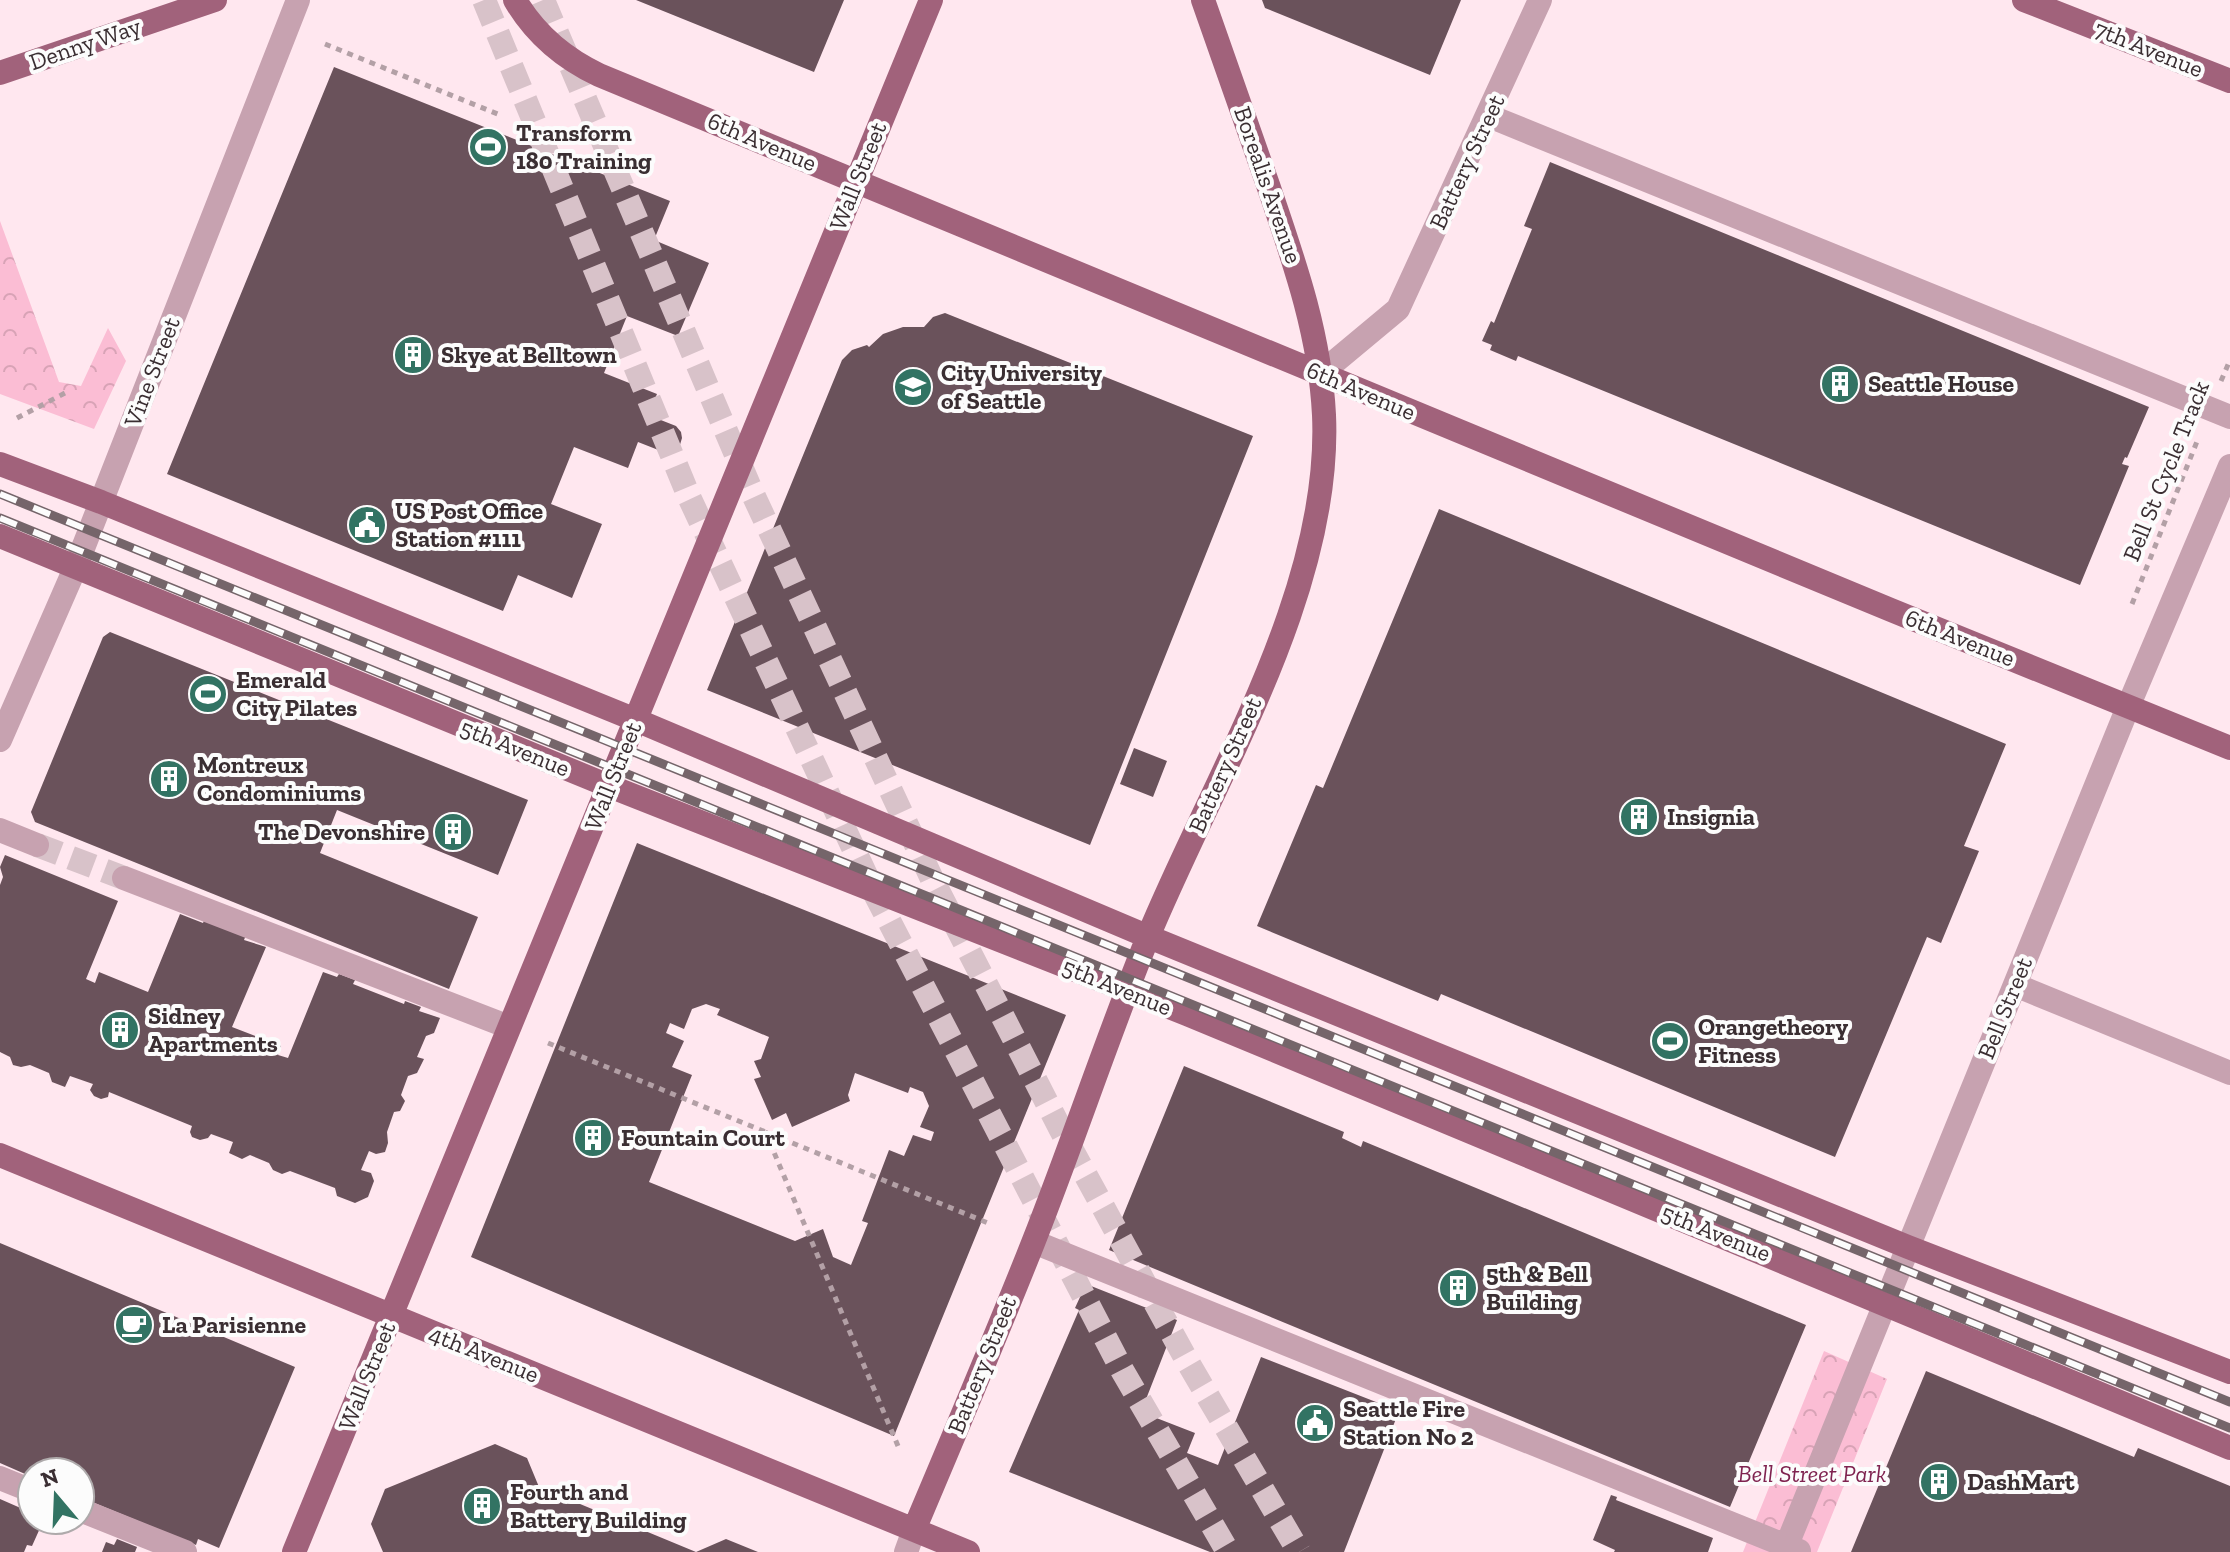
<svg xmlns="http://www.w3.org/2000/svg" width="2230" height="1552" viewBox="0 0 2230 1552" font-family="'Zilla Slab',serif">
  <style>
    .park { fill: url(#park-crowns) }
    .building { fill: #6a525b; fill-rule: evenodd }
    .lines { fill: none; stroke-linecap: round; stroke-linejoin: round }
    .minor-tunnel { stroke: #d8c2c9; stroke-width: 24; stroke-dasharray: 24 12; stroke-linecap: butt }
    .highway-tunnel { stroke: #d8c2c9; stroke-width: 24; stroke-dasharray: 24 12; stroke-linecap: butt }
    .path { stroke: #b3a0a6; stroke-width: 5; stroke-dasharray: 6 6; stroke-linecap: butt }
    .minor { stroke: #c7a2b0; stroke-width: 24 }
    .major { stroke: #a1627b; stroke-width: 24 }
    .rail-casing { stroke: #75656a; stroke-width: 9 }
    .rail { stroke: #fcfcfc; stroke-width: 6; stroke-dasharray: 18; stroke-linecap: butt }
    .labels { text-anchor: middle; stroke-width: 8; stroke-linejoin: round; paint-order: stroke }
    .street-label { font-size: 24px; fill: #3a2e32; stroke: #fcfcfc }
    .poi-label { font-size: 24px; font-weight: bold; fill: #3a2e32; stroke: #fcfcfc; text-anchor: start }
    .park-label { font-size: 24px; font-style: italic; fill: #7f2350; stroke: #fcfcfc }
  </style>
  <defs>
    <pattern id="park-crowns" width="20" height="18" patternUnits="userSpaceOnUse" patternTransform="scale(2)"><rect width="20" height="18" fill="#fbbdd4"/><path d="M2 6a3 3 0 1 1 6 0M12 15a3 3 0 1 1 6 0" fill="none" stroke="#d8a3b6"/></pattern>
  </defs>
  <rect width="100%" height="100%" fill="#ffe7ef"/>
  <path class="park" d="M0,221l59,161 22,4 27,-58 18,33 -32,68 -94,-35z
    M1824,1351l63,28 -70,173h-74z"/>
  <path class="building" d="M636,0h208l-30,72z
    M1262,0h199l-31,75 -165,-67z
    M334,67l336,134 -16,39 55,23 -31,73 -51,-20 -23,57 53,21 -9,21 28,11 5,6 1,6 -3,10 -4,4 -9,1 -28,-11 -10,26 -54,-21 -23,57 51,20 -30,74 -54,-23 -15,36 -336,-137z
    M1550,162l599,245 -22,51 -2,-1 -3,7 7,2 -49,119 -562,-229 -2,5 -26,-11 2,-5 -10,-4 9,-20 3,2 38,-94 -8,-3z
    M945,313l308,123 -163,409 -383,-155 135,-330 10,-10 15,-5 2,2 14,-13 20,-7h21l9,-10z
    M1439,509l567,235 -42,102 15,5 -38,92 -14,-6 -92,220 -394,-163 -3,7 -181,-75 59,-141 7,3z
    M110,632l418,168 -30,75 -161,-65 -17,43 158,64 -29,72 -414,-167 -4,-10 72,-175z
    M1134,748l33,13 -14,36 -33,-13z
    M637,843l429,172 -172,421 -423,-179zM706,1004l14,5 -3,6 52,22 -8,22 -7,2 7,16 -7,2 18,41 14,-7 6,14 58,-26 -2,-6 7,-22 53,20 2,-6 13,5 6,14 -9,21 14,5 -3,9 -18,-6 -9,21 -15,-6 -27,71 6,2 -17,42 -18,-8 -10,-28 -28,12 -146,-59 43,-107 -20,-8 12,-26 -18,-8 4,-10 14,6 8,-20z
    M5,855l113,46 -32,78 9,4 4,-11 49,20 32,-78 23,9 2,-5 41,17 -2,5 22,7 -34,80 49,19 -3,9 10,3 35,-86 14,5 2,-3 16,6 -2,4 51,20 1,-3 16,6 -2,4 21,7 -6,15 -8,3 -9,21 7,2 -7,14 -9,3 -7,19 4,6 -5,10 -6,1 -7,20 1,11 -3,9 -9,2 -7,-3 -8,19 10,3 3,8 -6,16 -13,6 -18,-7 -2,-8 -45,-17 -8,3 -9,-4 -4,-7 -19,-8 -8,4 -13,-6 4,-11 -22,-8 -3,4 -8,2 -8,-3 -2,-5 2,-6 -83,-34 -1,5 -7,2 -7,-3 -4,-6 3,-6 -23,-8 -5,11 -13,-5 -3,-9 -19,-8 -9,2 -8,-2 -3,-8 -10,-5v-167l3,-8 -3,-10z
    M1184,1066l160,66 -2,6 19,9 2,-6 443,184 -76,182 -621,-257z
    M0,1243l295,124 -76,181 -21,-9 -2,6 -116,-48v-25h-48v5l-32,-14z
    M1086,1284l91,36 -36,92 54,21 -8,20 31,12 43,-108 138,54 -55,141h-134l-201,-80 70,-162 -4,-2z
    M1926,1371l208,86 4,-9 92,38v66h-379z
    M495,1444l32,14 12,29 157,65 30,-13 32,13h-375l-12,-28 14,-35z
    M1611,1495l6,2 -1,3 97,38 -5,14h-94l1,-2 -22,-10z
    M0,1499l32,14v7h6l-1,4 4,2 -9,20 -5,-1 -3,7h-24z
    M117,1539l20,8 -2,5h-33l4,-10 8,3z"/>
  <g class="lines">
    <path class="minor-tunnel" d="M37,845l87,33"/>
    <path class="highway-tunnel" d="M484,0l206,499 182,389 250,482 106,182
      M543,0l208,490 181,389 129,251 125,229 113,193"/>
    <path class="path" d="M325,44l175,71
      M2221,381l9,-21
      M17,418l50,-26
      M2132,604l66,-165
      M548,1043l440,180
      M765,1131l133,315"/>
    <path class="minor" d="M1489,116l741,301
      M1320,374l78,-65 142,-309
      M0,740l76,-174 222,-566
      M0,830l37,15
      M124,878l385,149
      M2015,985l215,88
      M1034,1242l765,309
      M0,1478l32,13
      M80,1510l105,42
      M906,1552l8,-22
      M1784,1552l344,-845 102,-241"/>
    <path class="major" d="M515,0c20,34 48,58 84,75l1292,535 339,138
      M2024,0l206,81
      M0,73l215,-73
      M0,464l101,38 535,218 513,217 759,310 322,125
      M0,536l609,250 578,228 1043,434
      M0,1155l968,397
      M914,1530c40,-95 81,-191 119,-287 40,-101 74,-205 115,-306 66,-160 184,-346 176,-522 -4,-81 -30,-154 -56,-230 -22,-61 -43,-123 -65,-185
      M294,1552l637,-1552"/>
    <g class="rail-casing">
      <path id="rail" d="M0,494l2230,908
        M0,518l2230,910"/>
    </g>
    <use href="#rail" class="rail"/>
  </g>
  <defs>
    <g id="stadium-disc" transform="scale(2)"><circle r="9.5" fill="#327363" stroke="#fcfcfc"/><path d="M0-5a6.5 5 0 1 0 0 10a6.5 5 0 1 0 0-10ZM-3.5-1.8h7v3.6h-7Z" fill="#fff"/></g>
    <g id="building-disc" transform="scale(2)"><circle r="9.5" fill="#327363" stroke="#fcfcfc"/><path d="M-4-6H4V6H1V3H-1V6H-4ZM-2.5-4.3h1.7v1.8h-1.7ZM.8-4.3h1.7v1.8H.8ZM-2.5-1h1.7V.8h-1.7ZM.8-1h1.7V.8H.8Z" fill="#fff"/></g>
    <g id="university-disc" transform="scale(2)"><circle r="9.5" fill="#327363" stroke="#fcfcfc"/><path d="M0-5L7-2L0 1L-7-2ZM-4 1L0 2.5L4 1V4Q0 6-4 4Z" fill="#fff"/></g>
    <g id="civic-disc" transform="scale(2)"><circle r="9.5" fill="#327363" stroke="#fcfcfc"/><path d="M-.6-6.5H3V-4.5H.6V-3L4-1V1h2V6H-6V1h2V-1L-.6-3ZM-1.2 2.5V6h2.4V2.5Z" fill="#fff"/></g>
    <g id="cafe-disc" transform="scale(2)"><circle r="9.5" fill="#327363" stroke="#fcfcfc"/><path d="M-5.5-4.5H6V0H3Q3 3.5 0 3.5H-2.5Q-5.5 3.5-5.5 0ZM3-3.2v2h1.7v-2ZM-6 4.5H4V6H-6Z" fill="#fff"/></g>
  </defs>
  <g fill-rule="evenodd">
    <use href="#stadium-disc" x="488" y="147"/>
    <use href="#building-disc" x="413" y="355"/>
    <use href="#building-disc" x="1840" y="384"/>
    <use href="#university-disc" x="913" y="387"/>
    <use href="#civic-disc" x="367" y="525"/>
    <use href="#stadium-disc" x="208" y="694"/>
    <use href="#building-disc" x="169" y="779"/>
    <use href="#building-disc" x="1639" y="817"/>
    <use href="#building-disc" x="453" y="832"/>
    <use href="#building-disc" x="120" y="1030"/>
    <use href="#stadium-disc" x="1670" y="1041"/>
    <use href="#building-disc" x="593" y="1138"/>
    <use href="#building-disc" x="1458" y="1288"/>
    <use href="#cafe-disc" x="134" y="1325"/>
    <use href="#civic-disc" x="1315" y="1423"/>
    <use href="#building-disc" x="1939" y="1482"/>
    <use href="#building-disc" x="482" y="1506"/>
  </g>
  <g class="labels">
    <g class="street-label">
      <text transform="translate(85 44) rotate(-19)" y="8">Denny Way</text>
      <text transform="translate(2149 49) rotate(22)" y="8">7th Avenue</text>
      <text transform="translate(762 142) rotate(23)" y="8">6th Avenue</text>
      <text transform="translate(1467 162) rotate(-65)" y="8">Battery Street</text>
      <text transform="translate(858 176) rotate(-68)" y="8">Wall Street</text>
      <text transform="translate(1268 185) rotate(71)" y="8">Borealis Avenue</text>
      <text transform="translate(152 372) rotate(-69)" y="8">Vine Street</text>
      <text transform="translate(1361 391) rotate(23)" y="8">6th Avenue</text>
      <text transform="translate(2166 471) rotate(-68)" y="8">Bell St Cycle Track</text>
      <text transform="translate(1960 638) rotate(22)" y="8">6th Avenue</text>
      <text transform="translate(515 748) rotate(22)" y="8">5th Avenue</text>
      <text transform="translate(1225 765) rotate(-66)" y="8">Battery Street</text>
      <text transform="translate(613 776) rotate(-68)" y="8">Wall Street</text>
      <text transform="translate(1117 987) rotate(22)" y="8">5th Avenue</text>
      <text transform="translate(2005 1008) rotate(-68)" y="8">Bell Street</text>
      <text transform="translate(1716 1233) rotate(22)" y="8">5th Avenue</text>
      <text transform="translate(484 1354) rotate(22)" y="8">4th Avenue</text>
      <text transform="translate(982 1365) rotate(-68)" y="8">Battery Street</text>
      <text transform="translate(367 1376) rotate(-68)" y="8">Wall Street</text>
    </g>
    <g class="poi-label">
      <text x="516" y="141">Transform<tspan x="516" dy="28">180 Training</tspan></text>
      <text x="441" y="363">Skye at Belltown</text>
      <text x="941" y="381">City University<tspan x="941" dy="28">of Seattle</tspan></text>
      <text x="1868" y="392">Seattle House</text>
      <text x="395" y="519">US Post Office<tspan x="395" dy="28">Station #111</tspan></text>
      <text x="236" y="688">Emerald<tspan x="236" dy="28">City Pilates</tspan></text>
      <text x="197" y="773">Montreux<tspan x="197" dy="28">Condominiums</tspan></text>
      <text x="1667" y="825">Insignia</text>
      <text x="425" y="840" text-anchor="end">The Devonshire</text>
      <text x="148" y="1024">Sidney<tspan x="148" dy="28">Apartments</tspan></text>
      <text x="1698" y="1035">Orangetheory<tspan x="1698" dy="28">Fitness</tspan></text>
      <text x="621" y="1146">Fountain Court</text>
      <text x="1486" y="1282">5th &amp; Bell<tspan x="1486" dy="28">Building</tspan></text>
      <text x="162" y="1333">La Parisienne</text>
      <text x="1343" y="1417">Seattle Fire<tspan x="1343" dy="28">Station No 2</tspan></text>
      <text x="1967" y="1490">DashMart</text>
      <text x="510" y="1500">Fourth and<tspan x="510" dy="28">Battery Building</tspan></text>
    </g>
    <g class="park-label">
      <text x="1812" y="1482">Bell Street Park</text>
    </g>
  </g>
  <g transform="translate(56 1496) rotate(341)"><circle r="38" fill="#fcfcfc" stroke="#aeaaab" stroke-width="2"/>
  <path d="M0-6L14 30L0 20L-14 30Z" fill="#327363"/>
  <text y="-12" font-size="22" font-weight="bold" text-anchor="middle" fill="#3a2e32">N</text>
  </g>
</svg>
